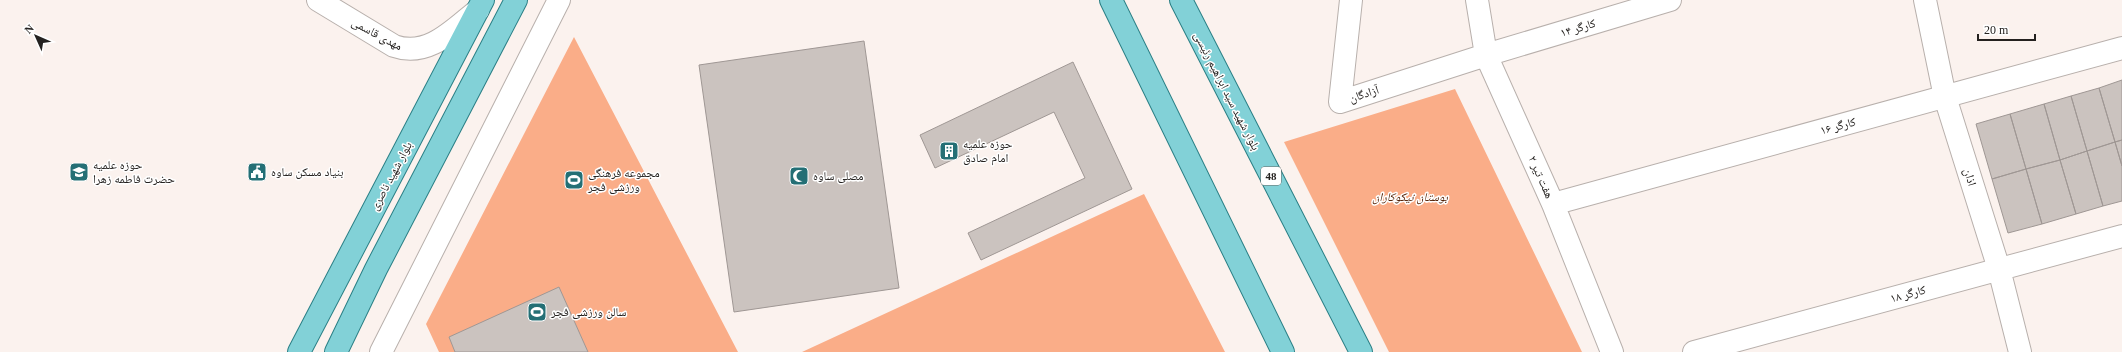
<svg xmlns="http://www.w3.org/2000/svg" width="2122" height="352" viewBox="0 0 2122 352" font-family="'Times New Roman','Noto Naskh Arabic',serif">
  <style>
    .green { fill: #faad88 }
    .building { fill: #cbc3bf; stroke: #9f9794 }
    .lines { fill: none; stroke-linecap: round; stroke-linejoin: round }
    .minor-casing { stroke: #b8b0ac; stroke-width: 24 }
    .major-casing { stroke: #2a7f85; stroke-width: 24 }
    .minor { stroke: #fff; stroke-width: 22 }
    .major { stroke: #82d1d7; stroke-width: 22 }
    .labels { text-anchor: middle; stroke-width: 3; stroke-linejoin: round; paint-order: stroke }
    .shield { fill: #fff; stroke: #666462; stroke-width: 1 }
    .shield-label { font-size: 11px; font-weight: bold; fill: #24211f }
    .street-label { font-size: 12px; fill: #24211f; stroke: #fff }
    .poi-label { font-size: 12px; fill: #24211f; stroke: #fff; text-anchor: start }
    .park-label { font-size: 12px; font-style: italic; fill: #542409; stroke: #fff }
  </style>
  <rect width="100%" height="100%" fill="#fbf2ee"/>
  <path class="green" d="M574,37l164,315h-299l-13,-28z
    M1455,89l127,263h-193l-105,-210z
    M1144,194l81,158h-423z"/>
  <path class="building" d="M864,41l35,247 -165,24 -35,-247z
    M1073,62l59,127 -151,71 -13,-27 117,-55 -31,-66 -119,56 -15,-33z
    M2122,80v60l-7,2 -16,-54z
    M2099,88l16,54 -28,9 -16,-55z
    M2071,96l16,55 -27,9 -16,-56z
    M2044,104l16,56 -34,9 -16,-55z
    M2010,114l16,55 -34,10 -16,-55z
    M2122,140v26l-7,-24z
    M2115,142l7,24v35l-19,5 -16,-55z
    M2087,151l16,55 -27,8 -16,-54z
    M2060,160l16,54 -34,10 -16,-55z
    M2026,169l16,55 -34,9 -16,-54z
    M559,287l29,65h-133l-6,-15z"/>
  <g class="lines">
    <g class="minor-casing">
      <path id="minor" d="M318,0l76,46c34,12 59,-16 84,-36
        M1351,0l-11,102 146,-47 184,-55
        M1477,0l9,55 67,149 59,148
        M1925,0l20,97 54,172 21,83
        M1553,204l569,-156
        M381,352l178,-352
        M1694,352l428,-116"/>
    </g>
    <g class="major-casing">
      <path id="major" d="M1111,0l172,352
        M1181,0l180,352
        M299,352l184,-352
        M336,352l40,-83 140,-269"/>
    </g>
    <use href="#minor" class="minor"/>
    <use href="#major" class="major"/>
  </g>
  <defs>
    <g id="building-square" transform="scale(1)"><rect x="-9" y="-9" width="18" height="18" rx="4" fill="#246f75" stroke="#fff"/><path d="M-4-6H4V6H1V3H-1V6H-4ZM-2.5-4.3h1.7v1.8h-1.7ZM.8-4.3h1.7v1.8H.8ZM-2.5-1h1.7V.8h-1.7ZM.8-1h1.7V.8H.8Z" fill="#fff"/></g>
    <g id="university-square" transform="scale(1)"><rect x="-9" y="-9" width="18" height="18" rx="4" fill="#246f75" stroke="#fff"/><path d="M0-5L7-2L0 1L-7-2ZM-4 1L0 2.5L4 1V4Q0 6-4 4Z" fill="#fff"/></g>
    <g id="civic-square" transform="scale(1)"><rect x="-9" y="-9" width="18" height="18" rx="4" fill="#246f75" stroke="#fff"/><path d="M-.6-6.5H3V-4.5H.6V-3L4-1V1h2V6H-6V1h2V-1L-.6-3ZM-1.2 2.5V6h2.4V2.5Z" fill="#fff"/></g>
    <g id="mosque-square" transform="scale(1)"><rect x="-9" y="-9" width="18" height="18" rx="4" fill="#246f75" stroke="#fff"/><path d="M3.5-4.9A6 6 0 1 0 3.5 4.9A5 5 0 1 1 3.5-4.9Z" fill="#fff"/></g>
    <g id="stadium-square" transform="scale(1)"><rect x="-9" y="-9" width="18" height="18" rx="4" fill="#246f75" stroke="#fff"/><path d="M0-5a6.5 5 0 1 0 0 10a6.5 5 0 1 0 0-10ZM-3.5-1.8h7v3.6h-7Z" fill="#fff"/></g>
  </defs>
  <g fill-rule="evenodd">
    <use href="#building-square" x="949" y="151"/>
    <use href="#university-square" x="79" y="172"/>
    <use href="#civic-square" x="257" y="172"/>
    <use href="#mosque-square" x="799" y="176"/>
    <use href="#stadium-square" x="574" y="180"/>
    <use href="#stadium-square" x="537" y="312"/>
  </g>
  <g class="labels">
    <rect class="shield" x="1261" y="167" width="20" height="18" rx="3"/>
    <g class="shield-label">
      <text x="1271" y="180">48</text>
    </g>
    <g class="street-label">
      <text transform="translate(1578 28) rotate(-17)" y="4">کارگر ۱۴</text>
      <text transform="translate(377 34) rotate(28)" y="4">مهدی قاسمی</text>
      <text transform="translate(1227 91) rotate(63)" y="4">بلوار شهید سید ابراهیم رئیسی</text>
      <text transform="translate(1364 94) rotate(-18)" y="4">آزادگان</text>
      <text transform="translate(1838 126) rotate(-15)" y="4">کارگر ۱۶</text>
      <text transform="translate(391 176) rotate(-62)" y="4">بلوار شهید ناصری</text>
      <text transform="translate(1541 177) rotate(66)" y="4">هفت تیر ۲</text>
      <text transform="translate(1970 177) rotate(73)" y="4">اذان</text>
      <text transform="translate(1908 294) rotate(-15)" y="4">کارگر ۱۸</text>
    </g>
    <g class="poi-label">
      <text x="963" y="148">حوزه علمیه<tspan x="963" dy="14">امام صادق</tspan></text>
      <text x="93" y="169">حوزه علمیه<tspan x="93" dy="14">حضرت فاطمه زهرا</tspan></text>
      <text x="271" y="176">بنیاد مسکن ساوه</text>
      <text x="588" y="177">مجموعه فرهنگی<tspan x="588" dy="14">ورزشی فجر</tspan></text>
      <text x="813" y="180">مصلی ساوه</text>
      <text x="551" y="316">سالن ورزشی فجر</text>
    </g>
    <g class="park-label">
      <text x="1410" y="201">بوستان نیکوکاران</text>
    </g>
  </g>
  <g transform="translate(36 36) rotate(315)" stroke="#ffffff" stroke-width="3" paint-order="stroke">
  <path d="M0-3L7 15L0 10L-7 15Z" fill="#24211f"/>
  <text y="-6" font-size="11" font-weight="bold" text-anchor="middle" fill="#24211f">N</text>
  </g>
  <path d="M1978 34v6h57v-6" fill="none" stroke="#24211f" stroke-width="2"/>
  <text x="1984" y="34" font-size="12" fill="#24211f" stroke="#ffffff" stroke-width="3" paint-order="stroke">20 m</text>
</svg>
